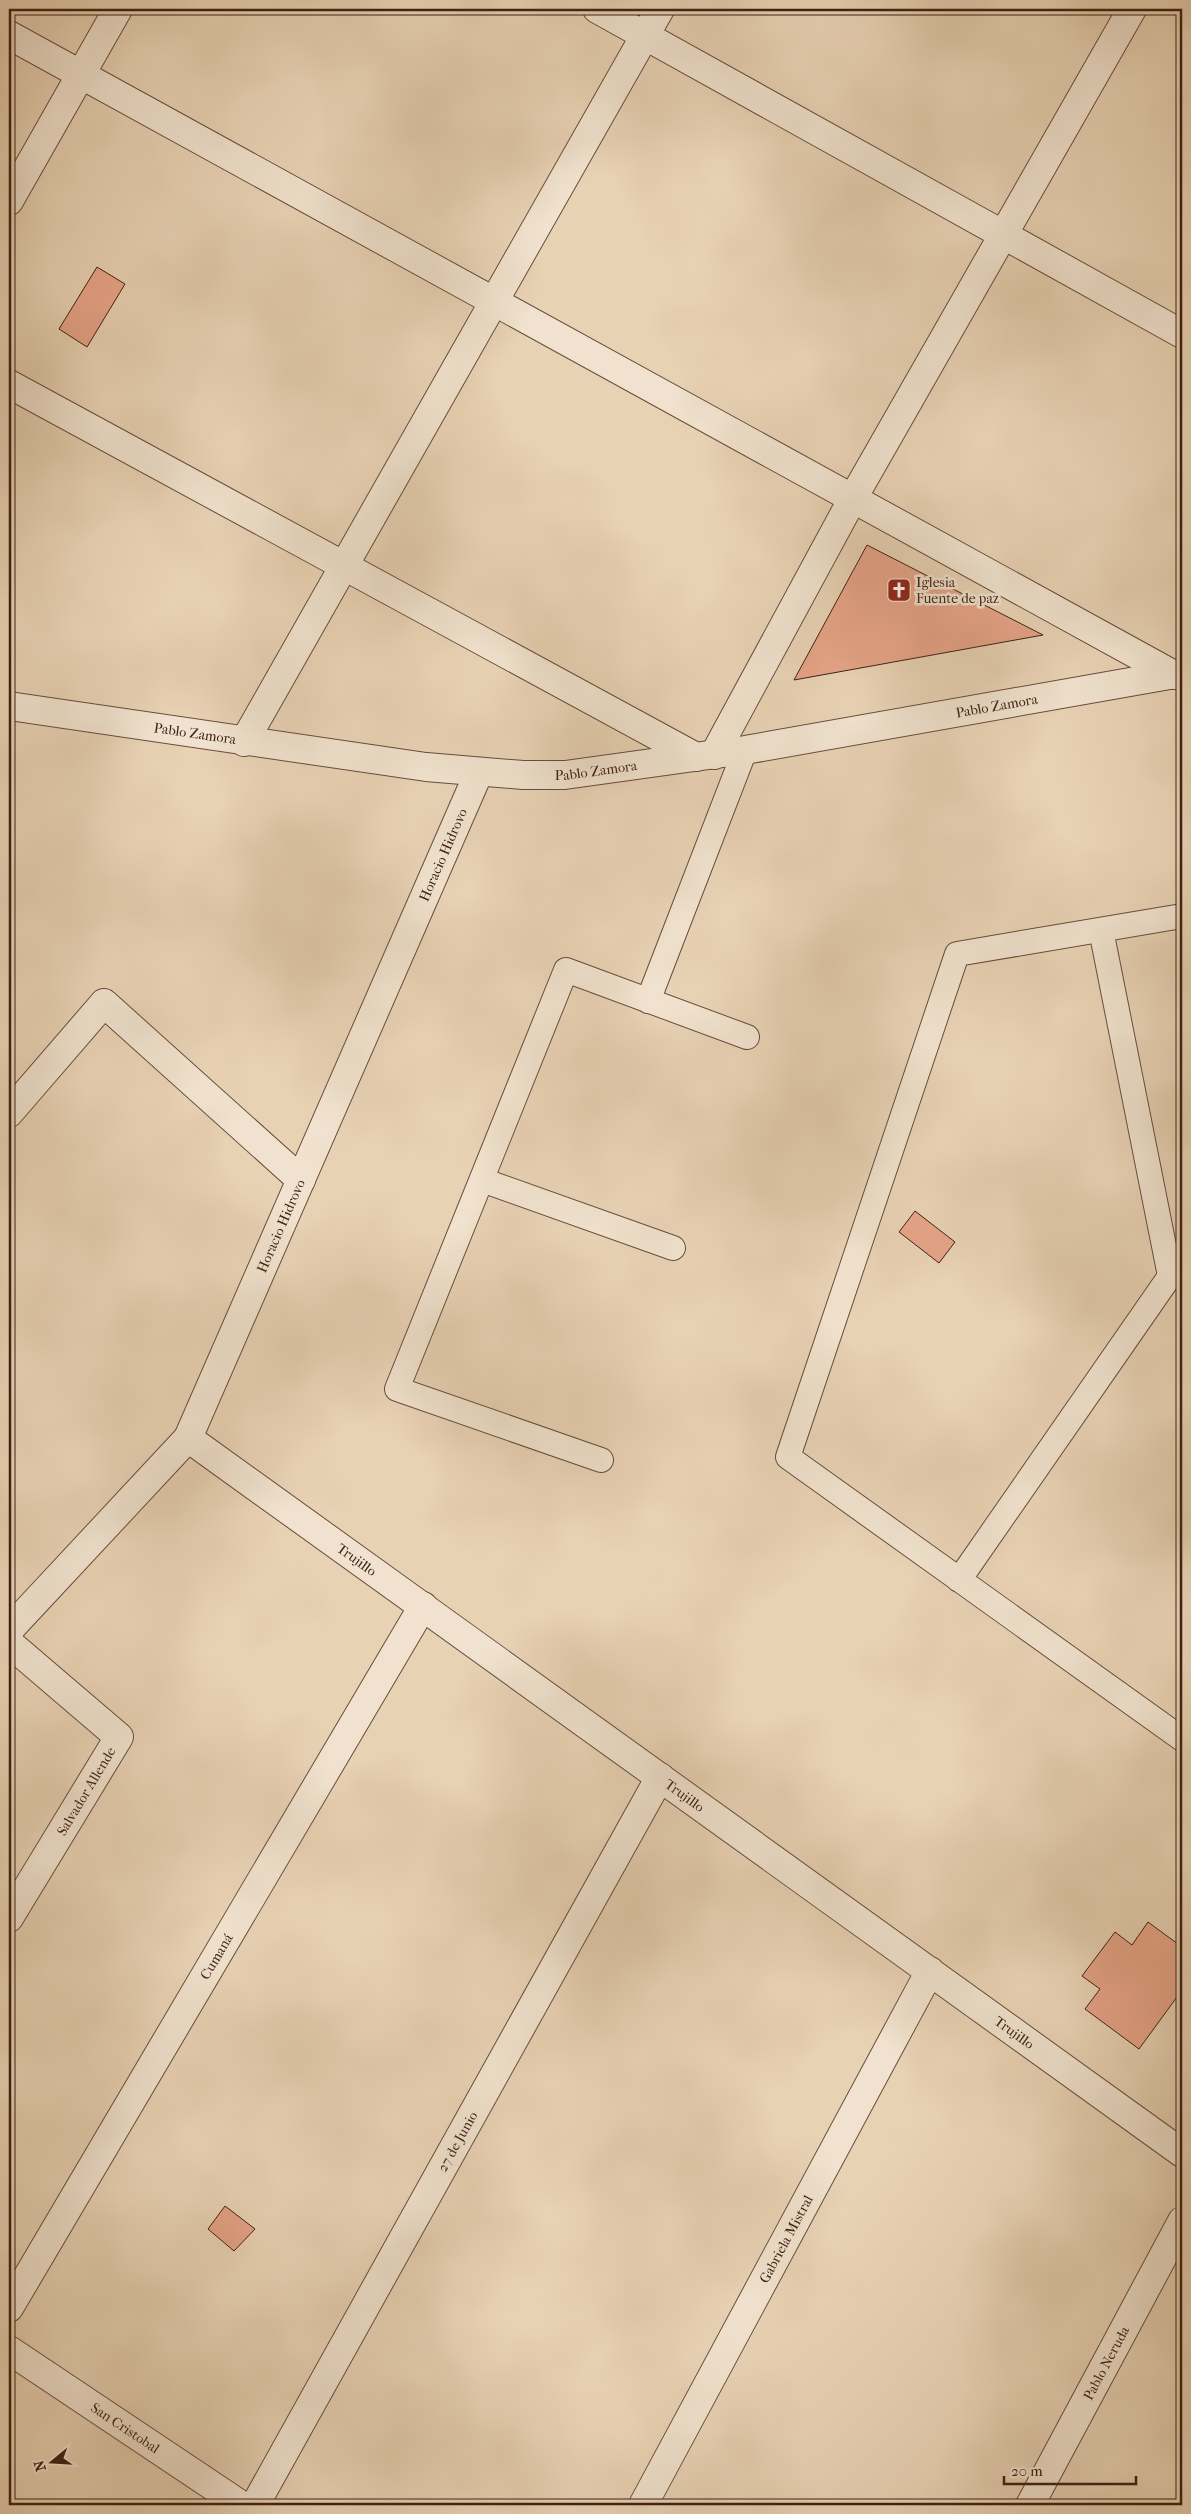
<svg xmlns="http://www.w3.org/2000/svg" width="1191" height="2514" viewBox="0 0 1191 2514" font-family="'IM FELL French Canon',serif">
  <style>
    .building { fill: #e6a488; stroke: #3f2013 }
    .lines { fill: none; stroke-linecap: round; stroke-linejoin: round }
    .service-casing { stroke: #694c3b; stroke-width: 26 }
    .minor-casing { stroke: #694c3b; stroke-width: 30 }
    .service { stroke: #f0e2ce; stroke-width: 24 }
    .minor { stroke: #f0e2ce; stroke-width: 28 }
    .labels { text-anchor: middle; stroke-width: 5; stroke-linejoin: round; paint-order: stroke }
    .poi-label { font-size: 14px; fill: #3f2013; stroke: #f0e2ce; text-anchor: start }
    .street-label { font-size: 14px; fill: #3f2013; stroke: #f0e2ce }
  </style>
  <rect width="100%" height="100%" fill="#e8d2b4"/>
  <filter id="stains"><feTurbulence type="fractalNoise" baseFrequency=".004" numOctaves="4"/><feColorMatrix values="0 0 0 0 .2 0 0 0 0 .09 0 0 0 0 .02 0 0 0 .5 -.17"/></filter>
  <radialGradient id="worn" r=".72"><stop offset=".6" stop-color="#630" stop-opacity="0"/><stop offset="1" stop-color="#630" stop-opacity=".3"/></radialGradient>
  <path class="building" d="M97,267l28,17 -38,63 -28,-18z
    M867,545l176,90 -249,45z
    M915,1211l40,31 -16,21 -40,-31z
    M1148,1922l34,25v43l-43,59 -54,-40 15,-20 -18,-13 33,-44 17,13z
    M225,2206l30,23 -21,22 -26,-22z"/>
  <g class="lines">
    <g class="service-casing">
      <path id="service" d="M1182,916l-225,38 -169,503 394,282
        M648,1001l97,-251
        M482,1180l191,68
        M601,1460l-204,-71 169,-419 181,67
        M959,1580l211,-304 -69,-346"/>
    </g>
    <g class="minor-casing">
      <g id="minor">
        <path d="M597,9l585,325"/>
        <path d="M9,35l1165,640"/>
        <path d="M9,201l109,-192"/>
        <path d="M9,384l687,373"/>
        <path id="s1" d="M9,706l417,61 97,8h42l180,-25 436,-77"/>
        <path d="M244,742l416,-733"/>
        <path d="M714,755l139,-257 279,-489"/>
        <path d="M9,1113l95,-110 197,177"/>
        <path id="s2" d="M188,1438l994,715"/>
        <path id="s3" d="M9,1630l179,-192 291,-666"/>
        <path d="M9,1643l110,94 -110,181"/>
        <path id="s4" d="M9,2308l414,-702"/>
        <path id="s5" d="M9,2350l232,155"/>
        <path id="s6" d="M255,2505l405,-728"/>
        <path id="s7" d="M643,2505l287,-534"/>
        <path id="s8" d="M1030,2505l152,-284"/>
      </g>
    </g>
    <use href="#service" class="service"/>
    <use href="#minor" class="minor"/>
  </g>
  <defs>
    <g id="church-square" transform="scale(1.25)"><rect x="-9" y="-9" width="18" height="18" rx="4" fill="#8f2418" stroke="#f0e2ce"/><path d="M-1.2-6h2.4v3.5h3.3v2.4h-3.3V6h-2.4V-.1h-3.3v-2.4h3.3Z" fill="#fff"/></g>
  </defs>
  <g fill-rule="evenodd">
    <use href="#church-square" x="899" y="590"/>
  </g>
  <g class="labels">
    <g class="poi-label">
      <text x="916" y="587">Iglesia<tspan x="916" dy="16">Fuente de paz</tspan></text>
    </g>
    <g class="street-label">
      <text dy="5" stroke="none"><textPath href="#s1" startOffset="998">Pablo Zamora</textPath></text>
      <text dy="5" stroke="none"><textPath href="#s1" startOffset="188">Pablo Zamora</textPath></text>
      <text dy="5" stroke="none"><textPath href="#s1" startOffset="592">Pablo Zamora</textPath></text>
      <text dy="5" stroke="none"><textPath href="#s3" startOffset="899">Horacio Hidrovo</textPath></text>
      <text dy="5" stroke="none"><textPath href="#s3" startOffset="494">Horacio Hidrovo</textPath></text>
      <text dy="5" stroke="none"><textPath href="#s2" startOffset="208">Trujillo</textPath></text>
      <text transform="translate(86 1791) rotate(-59)" y="5">Salvador Allende</text>
      <text dy="5" stroke="none"><textPath href="#s2" startOffset="612">Trujillo</textPath></text>
      <text dy="5" stroke="none"><textPath href="#s4" startOffset="408">Cumaná</textPath></text>
      <text dy="5" stroke="none"><textPath href="#s2" startOffset="1018">Trujillo</textPath></text>
      <text dy="5" stroke="none"><textPath href="#s6" startOffset="416">27 de Junio</textPath></text>
      <text dy="5" stroke="none"><textPath href="#s7" startOffset="302">Gabriela Mistral</textPath></text>
      <text dy="5" stroke="none"><textPath href="#s8" startOffset="161">Pablo Neruda</textPath></text>
      <text dy="5" stroke="none"><textPath href="#s5" startOffset="140">San Cristobal</textPath></text>
    </g>
  </g>
  <rect width="1191" height="2514" fill="none" stroke="#e8d2b4" stroke-width="30"/>
  <rect x="10" y="10" width="1171" height="2494" fill="none" stroke="#3f2013" stroke-width="2.5"/>
  <rect x="15" y="15" width="1161" height="2484" fill="none" stroke="#3f2013"/>
  <g transform="translate(52 2462) rotate(252)" stroke="#f0e2ce" stroke-width="4" paint-order="stroke">
  <path d="M0-4L9 19L0 12L-9 19Z" fill="#3f2013"/>
  <text y="-8" font-size="14" font-weight="bold" text-anchor="middle" fill="#3f2013">N</text>
  </g>
  <path d="M1004 2476v8h132v-8" fill="none" stroke="#3f2013" stroke-width="2.5"/>
  <text x="1011" y="2476" font-size="15" fill="#3f2013" stroke="#f0e2ce" stroke-width="4" paint-order="stroke">20 m</text>
  <rect width="100%" height="100%" filter="url(#stains)"/>
  <rect width="100%" height="100%" fill="url(#worn)"/>
</svg>
